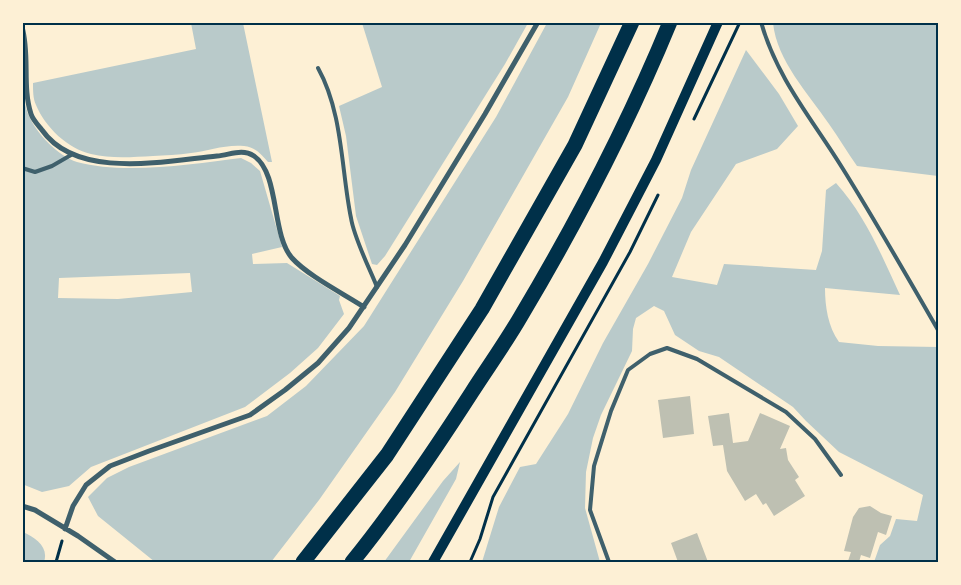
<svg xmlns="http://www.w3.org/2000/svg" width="961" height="585" viewBox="0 0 961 585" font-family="Lato,sans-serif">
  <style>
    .green { fill: #b9caca; fill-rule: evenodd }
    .building { fill: #bec0b2 }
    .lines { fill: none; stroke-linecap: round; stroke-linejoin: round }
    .path { stroke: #003049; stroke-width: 3 }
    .service { stroke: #3f606c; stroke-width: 4 }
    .minor { stroke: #3f606c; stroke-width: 5 }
    .secondary { stroke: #003049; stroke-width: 10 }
    .motorway { stroke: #003049; stroke-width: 15 }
    .neatline { fill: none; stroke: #003049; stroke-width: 2 }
  </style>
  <rect width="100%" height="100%" fill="#fdf0d5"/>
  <path class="green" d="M191,23h52l29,139h-4c-7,-8 -13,-15 -24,-16 -18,-2 -36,5 -53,7 -13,2 -26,2 -38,3 -20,1 -42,3 -62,-2 -23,-5 -46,-27 -55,-49 -3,-6 -3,-15 -3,-22l163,-34z
    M362,23h166l-23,41 -120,192 -8,9 -5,-1 -16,-48 -10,-80 -7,-30 43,-19z
    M547,23h54l-33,74 -105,184 -68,111 -76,108 -48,62h-116l-57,-46 -10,-19 19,-19 22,-11 138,-51 39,-30 58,-60 132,-209z
    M773,23h165v153l-81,-10c-10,-14 -18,-28 -28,-42 -21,-31 -52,-63 -56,-101z
    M746,50l33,44 19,32 -21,23 -41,15 -45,68 -19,45 45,8 7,-21 92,6 6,-19 4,-61 10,-7c29,32 46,73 64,112l-75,-7c0,18 3,39 14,54l39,4 60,1v215h-64l6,-17 10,-9 6,-17 21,2 6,-26 -84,-43 -33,-31 -13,-14 -74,-50 -20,-6 -24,-16 -11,-24 -10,-5 -18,12 -3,11 -1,22 -31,64 -8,23 -7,34 -1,36 15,54h-118l17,-55 21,-40 16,-3 32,-50 35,-71 45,-79 34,-66 9,-28z
    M22,90c2,8 3,17 7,26 8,18 29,40 48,46 47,13 116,2 164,-4l10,5 9,8 22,76 -30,7 1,10 34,-1 53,33 -1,4 5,14 -26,34 -28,25 -45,34 -154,60 -22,19 -27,6 -20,-8zM190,273l2,19 -74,7 -60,-1 1,-20z
    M460,462l-4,17 -47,83h-25l59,-81z
    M23,532c13,6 26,15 21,30h-21z"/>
  <path class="building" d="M690,396l4,38 -31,4 -5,-38z
    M729,413l4,30 15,-2 12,-28 30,13 -10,23 6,-1 2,12 11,17 -4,3 10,16 -31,20 -8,-13 -3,2 -7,-11 -11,7 -18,-30 -4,-26 -10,1 -5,-30z
    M870,506l11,7 11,3 -6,19 -8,-3 -8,26 -9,-3 -2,7 -11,-1 3,-9 -7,-1 9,-34 6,-9z
    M697,533l11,29h-30l-7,-19z"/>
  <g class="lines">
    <path class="path" d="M694,119l46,-97
      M56,562l6,-21
      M470,562l10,-23 13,-42 137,-245 28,-57"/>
    <path class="service" d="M761,22c16,57 52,98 82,147 33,53 64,107 95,161
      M318,68c25,45 23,101 33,150 3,20 18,49 26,69
      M22,168l13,4 17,-6 19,-11
      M609,562l-19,-52 4,-44 17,-55 17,-41 22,-16 17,-6 30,11 89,53 29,27 26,36"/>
    <path class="minor" d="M22,27c8,28 0,60 9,87 2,6 7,11 11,16 35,50 123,31 175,26 13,-1 25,-8 37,0 26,18 17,78 38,102 15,17 52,36 72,49
      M22,506l13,4 43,26 37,26
      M65,529l8,-23 13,-21 24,-19 39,-15 101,-36 35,-25 33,-27 31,-35 56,-83 80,-131 53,-92"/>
    <path class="secondary" d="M433,562l170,-300 53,-102 62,-138"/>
    <path class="motorway" d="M303,562l84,-107 95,-146 93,-164 57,-123
      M352,562c44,-54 82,-111 120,-170 16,-25 34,-50 49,-76 56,-94 107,-192 149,-294"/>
  </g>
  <rect width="961" height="585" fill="none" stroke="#fdf0d5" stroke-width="48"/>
  <rect x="24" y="24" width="913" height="537" class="neatline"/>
</svg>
